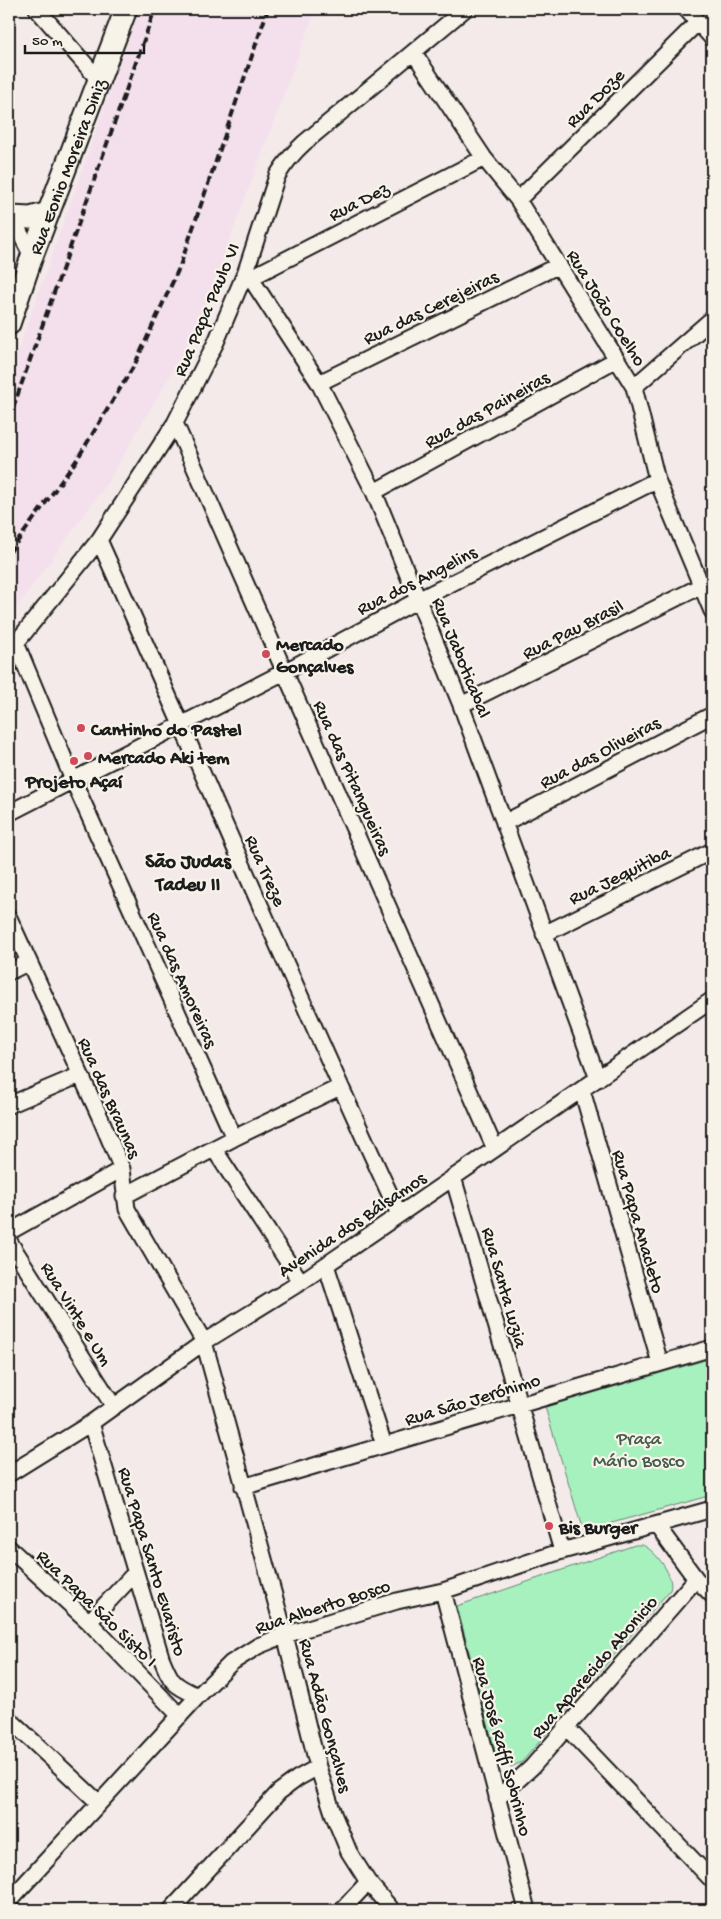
<svg xmlns="http://www.w3.org/2000/svg" width="721" height="1919" viewBox="0 0 721 1919" font-family="'Gochi Hand',sans-serif">
  <style>
    .built { fill: #f3e0ec }
    .green { fill: #a7f1bf; stroke: #62866e }
    .lines { fill: none; stroke-linecap: round; stroke-linejoin: round }
    .minor-casing { stroke: #1c1c1c; stroke-width: 19 }
    .secondary-casing { stroke: #1c1c1c; stroke-width: 25 }
    .minor { stroke: #f7f3e8; stroke-width: 15 }
    .secondary { stroke: #f7f3e8; stroke-width: 21 }
    .rail { stroke: #1c1c1c; stroke-width: 4; stroke-dasharray: 8 4; stroke-linecap: butt }
    .poi-dot { fill: #d1495b; stroke: #f7f3e8; stroke-width: 2 }
    .labels { text-anchor: middle; stroke-width: 4.5; stroke-linejoin: round; paint-order: stroke }
    .street-label { font-size: 19px; fill: #1c1c1c; stroke: #f7f3e8 }
    .poi-label { font-size: 19px; font-weight: bold; fill: #1c1c1c; stroke: #f7f3e8; text-anchor: start }
    .park-label { font-size: 19px; fill: #465c4d; stroke: #f7f3e8 }
    .neighbourhood-label { font-size: 20px; font-weight: bold; fill: #1c1c1c; stroke: #f7f3e8 }
  </style>
  <rect width="100%" height="100%" fill="#f5eaea"/>
  <filter id="ink" filterUnits="userSpaceOnUse"><feTurbulence type="fractalNoise" baseFrequency=".02" numOctaves="2"/><feDisplacementMap in="SourceGraphic" scale="10" xChannelSelector="R" yChannelSelector="G"/><feConvolveMatrix kernelMatrix="1 2 1 2 8 2 1 2 1" color-interpolation-filters="sRGB"/></filter>
  <g filter="url(#ink)">
    <path class="built" d="M139,9h177l-121,324 -91,155 -95,130v-242z"/>
    <path class="green" d="M712,1358v137l-129,36 -38,-124z
      M635,1545c4,0 8,-1 11,2 11,6 29,30 24,43l-148,172 -11,5 -10,-4 -5,-8 -39,-149z"/>
    <g class="lines">
      <g class="minor-casing">
        <path id="minor" d="M37,9l62,71
          M686,9l26,29
          M414,53l70,105 34,42 116,187 23,93 55,131
          M518,200l180,-178
          M9,212l23,44
          M246,271l73,112 55,109 87,213 137,374
          M250,278l234,-120
          M319,383l240,-118
          M634,387l78,-68
          M175,423l320,726
          M374,492l243,-133
          M99,540c101,224 196,451 300,674
          M16,643l57,137 161,358
          M9,655l7,-12 83,-103 76,-117 41,-81 30,-71 31,-95c8,-13 16,-23 27,-33l161,-134
          M461,705l240,-119
          M9,813l277,-142 132,-71 239,-120
          M504,823l208,-108
          M9,918l91,199 22,52 5,40 77,133 81,293 33,132 16,49 15,36 19,30 24,28
          M544,934l168,-83
          M9,972l20,-10
          M582,1090l78,273
          M9,1105l71,-30
          M214,1149l87,133
          M453,1177l109,374
          M124,1196l110,-58 106,-51
          M9,1232l113,-63
          M9,1241l105,166
          M326,1265l58,180
          M91,1423l70,234c10,25 11,28 37,39
          M9,1474l82,-51 113,-81 97,-60 411,-282
          M243,1487l469,-139
          M657,1526l39,53 16,16
          M9,1548l80,74 91,94
          M443,1591l84,319
          M89,1622l46,-49
          M9,1719l90,84
          M566,1727l146,153
          M497,1799l35,-32 164,-188
          M9,1901l189,-205 33,-33 27,-17 27,-11 112,-34 46,-10 119,-40 150,-42
          M171,1910l108,-118 19,-14 20,-11
          M342,1910l26,-28"/>
      </g>
      <g class="secondary-casing">
        <g id="secondary">
          <path d="M11,217l19,1 18,-5"/>
          <path id="s1" d="M9,324l23,-68 94,-247"/>
        </g>
      </g>
      <use href="#minor" class="minor"/>
      <use href="#secondary" class="secondary"/>
      <path class="rail" d="M9,419l146,-410
        M9,553l67,-92 59,-97 45,-98 88,-257"/>
    </g>
  </g>
  <g class="poi-dot">
    <circle cx="266" cy="654" r="5"/>
    <circle cx="81" cy="728" r="5"/>
    <circle cx="88" cy="756" r="5"/>
    <circle cx="74" cy="761" r="5"/>
    <circle cx="549" cy="1526" r="5"/>
  </g>
  <g class="labels">
    <g class="street-label">
      <text transform="translate(594 97) rotate(-45)" y="7">Rua Doze</text>
      <text dy="7" stroke="none"><textPath href="#s1" startOffset="168">Rua Eonio Moreira Diniz</textPath></text>
      <text transform="translate(358 200) rotate(-27)" y="7">Rua Dez</text>
      <text transform="translate(430 306) rotate(-26)" y="7">Rua das Cerejeiras</text>
      <text transform="translate(608 307) rotate(58)" y="7">Rua João Coelho</text>
      <text transform="translate(205 309) rotate(-67)" y="7">Rua Papa Paulo VI</text>
      <text transform="translate(486 408) rotate(-29)" y="7">Rua das Paineiras</text>
      <text transform="translate(416 579) rotate(-27)" y="7">Rua dos Angelins</text>
      <text transform="translate(572 628) rotate(-27)" y="7">Rua Pau Brasil</text>
      <text transform="translate(463 657) rotate(68)" y="7">Rua Jaboticabal</text>
      <text transform="translate(599 751) rotate(-28)" y="7">Rua das Oliveiras</text>
      <text transform="translate(354 777) rotate(66)" y="7">Rua das Pitangueiras</text>
      <text transform="translate(267 870) rotate(66)" y="7">Rua Treze</text>
      <text transform="translate(619 874) rotate(-26)" y="7">Rua Jequitiba</text>
      <text transform="translate(184 979) rotate(66)" y="7">Rua das Amoreiras</text>
      <text transform="translate(111 1097) rotate(66)" y="7">Rua das Braunas</text>
      <text transform="translate(640 1221) rotate(74)" y="7">Rua Papa Anacleto</text>
      <text transform="translate(351 1223) rotate(-34)" y="7">Avenida dos Bálsamos</text>
      <text transform="translate(506 1287) rotate(74)" y="7">Rua Santa Luzia</text>
      <text transform="translate(78 1313) rotate(58)" y="7">Rua Vinte e Um</text>
      <text transform="translate(472 1398) rotate(-17)" y="7">Rua São Jerónimo</text>
      <text transform="translate(154 1561) rotate(73)" y="7">Rua Papa Santo Evaristo</text>
      <text transform="translate(322 1605) rotate(-18)" y="7">Rua Alberto Bosco</text>
      <text transform="translate(98 1607) rotate(44)" y="7">Rua Papa São Sisto I</text>
      <text transform="translate(593 1666) rotate(-49)" y="7">Rua Aparecido Abonicio</text>
      <text transform="translate(327 1715) rotate(75)" y="7">Rua Adão Gonçalves</text>
      <text transform="translate(504 1746) rotate(75)" y="7">Rua José Raffi Sobrinho</text>
    </g>
    <g class="poi-label">
      <text x="276" y="650">Mercado<tspan x="276" dy="22">Gonçalves</tspan></text>
      <text x="91" y="735">Cantinho do Pastel</text>
      <text x="98" y="763">Mercado Aki tem</text>
      <text x="74" y="787" text-anchor="middle">Projeto Açaí</text>
      <text x="559" y="1533">Bis Burger</text>
    </g>
    <g class="park-label">
      <text x="639" y="1444">Praça<tspan x="639" dy="22">Mário Bosco</tspan></text>
    </g>
    <g class="neighbourhood-label">
      <text x="188" y="867">São Judas<tspan x="188" dy="23">Tadeu II</tspan></text>
    </g>
  </g>
  <rect width="721" height="1919" fill="none" stroke="#f7f3e8" stroke-width="30"/>
  <rect x="15" y="15" width="691" height="1889" fill="none" stroke="#1c1c1c" stroke-width="2" filter="url(#ink)"/>
  <path d="M25 45v8h119v-8" fill="none" stroke="#1c1c1c" stroke-width="2.5"/>
  <text x="32" y="45" font-size="15" fill="#1c1c1c" stroke="#f7f3e8" stroke-width="4" paint-order="stroke">50 m</text>
</svg>
